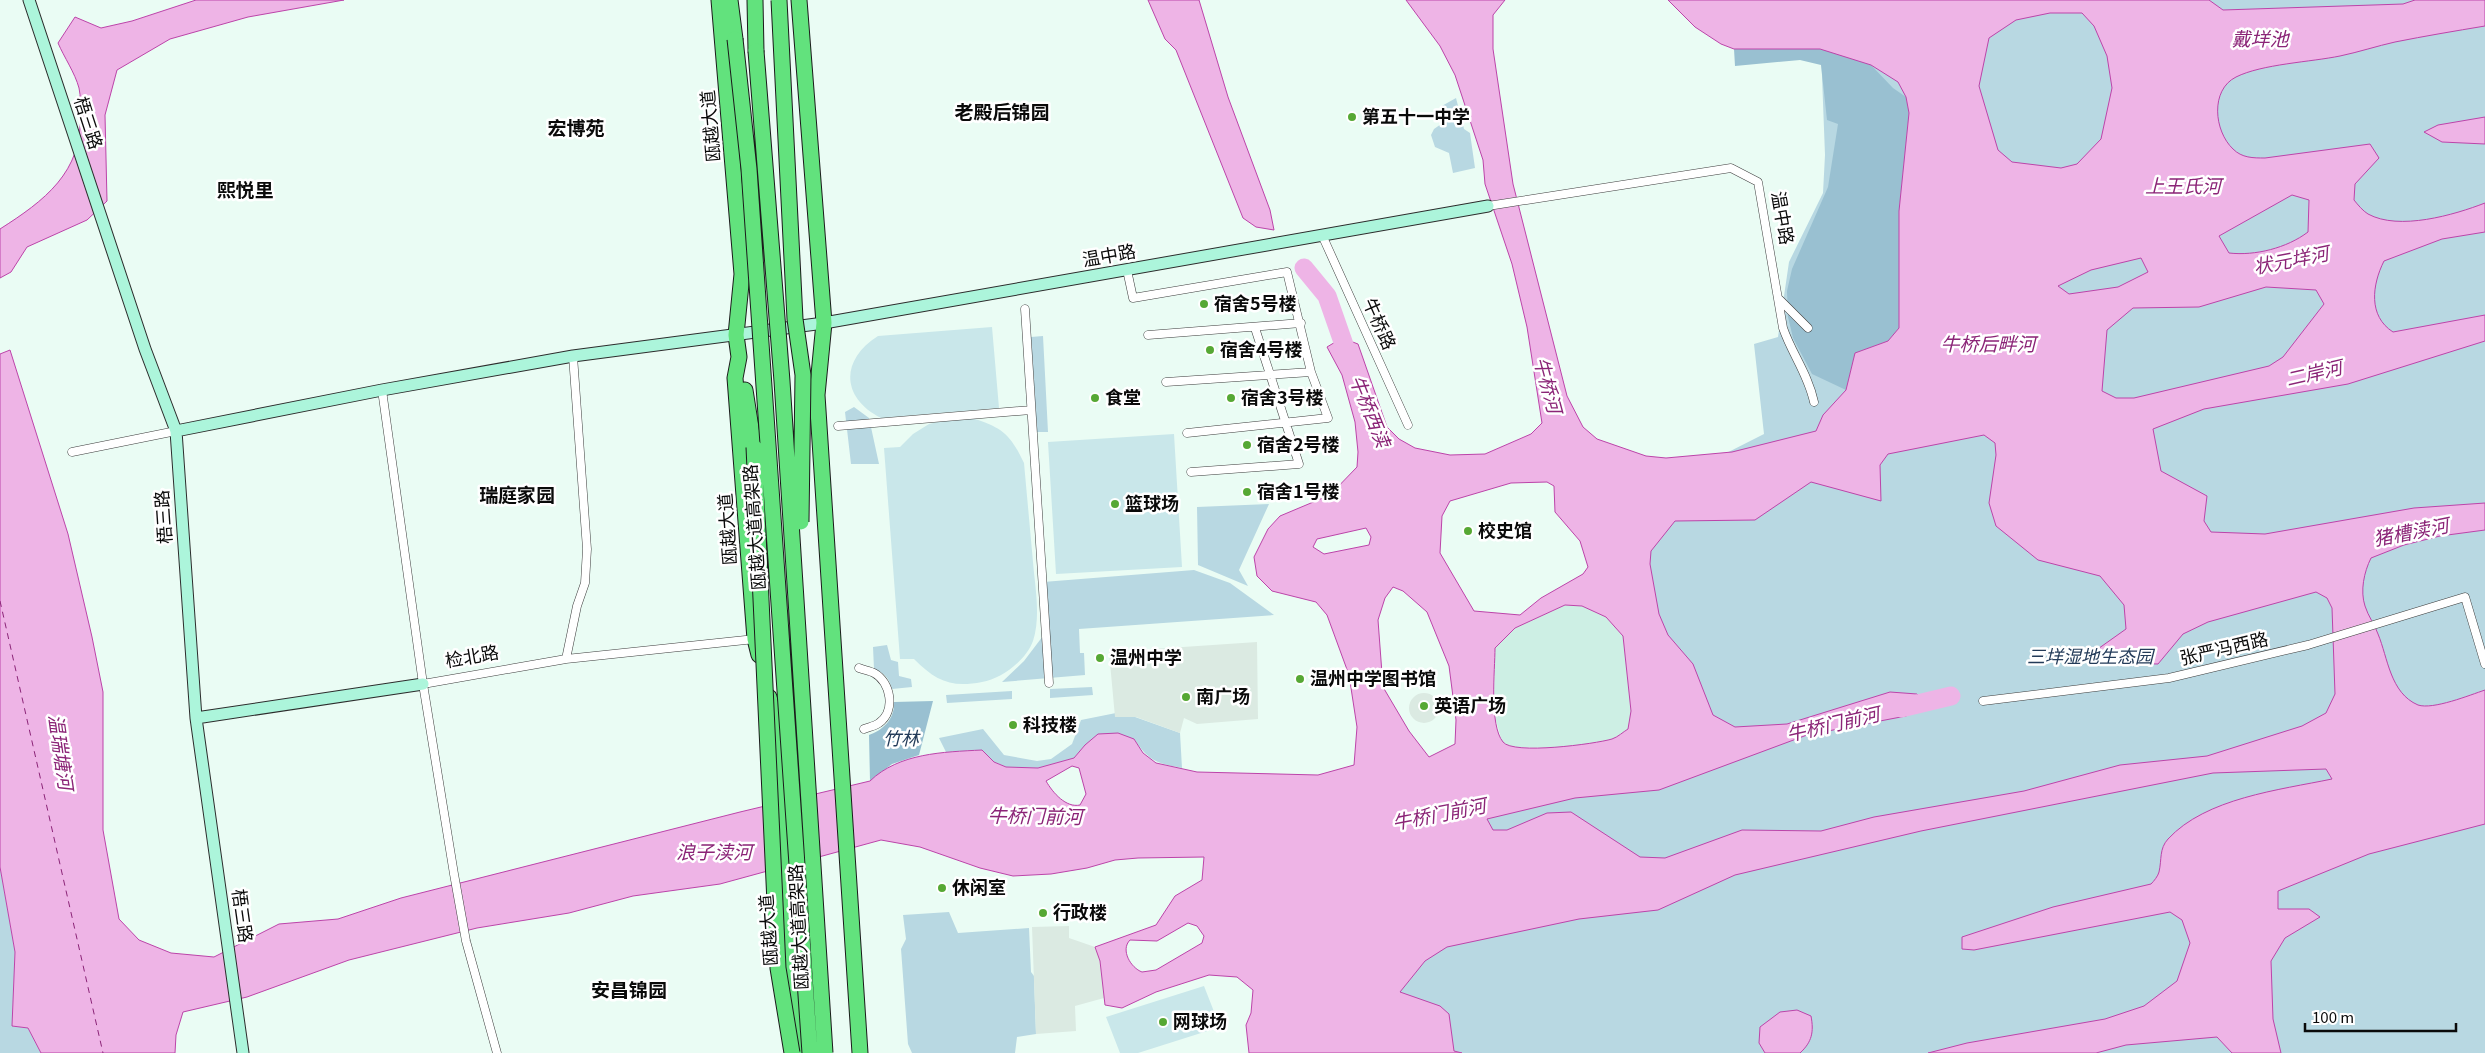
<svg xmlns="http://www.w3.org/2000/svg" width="2485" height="1053" viewBox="0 0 2485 1053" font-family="Georgia,'Noto Sans SC',serif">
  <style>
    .farmland { fill: #cdefe4 }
    .green { fill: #b8d8e2 }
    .forest { fill: #99c0d1 }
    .pitch { fill: #c9e7ea }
    .plaza { fill: #dbeae2 }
    .water { fill: #eeb4e6; stroke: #bc44a9; fill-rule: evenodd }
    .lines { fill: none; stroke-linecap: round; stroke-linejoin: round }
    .river { stroke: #eeb4e6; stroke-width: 19 }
    .ferry { stroke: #8b2477; stroke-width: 1; stroke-dasharray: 6 5; stroke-linecap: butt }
    .street-casing { stroke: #3d3d3d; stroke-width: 9 }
    .secondary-casing { stroke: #2c2c2c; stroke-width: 13 }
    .highway-casing { stroke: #1b1b1b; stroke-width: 17 }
    .street { stroke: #fff; stroke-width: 8 }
    .secondary { stroke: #acf5db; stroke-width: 11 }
    .highway { stroke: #62e27d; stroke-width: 15 }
    .highway-bridge-casing { stroke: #1b1b1b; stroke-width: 17; stroke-linecap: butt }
    .highway-bridge { stroke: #62e27d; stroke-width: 15 }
    .poi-dot { fill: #56a834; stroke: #fff; stroke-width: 2 }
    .labels { text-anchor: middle; stroke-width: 5; stroke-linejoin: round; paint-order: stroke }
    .poi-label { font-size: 18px; font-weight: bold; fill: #0a0a0a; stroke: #fff; text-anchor: start }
    .street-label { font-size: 18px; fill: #0a0a0a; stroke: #fff }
    .park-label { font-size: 18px; font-style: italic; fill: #233b59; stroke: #fff }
    .water-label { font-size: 19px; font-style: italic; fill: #8b2477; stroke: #fff }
    .neighbourhood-label { font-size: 19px; font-weight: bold; fill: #0a0a0a; stroke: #fff }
  </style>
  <rect width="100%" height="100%" fill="#eafcf4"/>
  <path class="farmland" d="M1565,605l17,1 24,11 17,19 8,75 -3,18 -14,10 -21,4 -37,5 -46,-1 -8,-5 -8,-29 1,-65 20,-20z"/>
  <path class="green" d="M1731,0h754v1053h-1150l-31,-225 355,-91 -57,-221 162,-82 -10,-90 24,-7 11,-75 34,-69 2,-38 -5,-131z
    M1456,98l8,31 6,4 5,35 -22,5 -4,-20 -14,-6 -4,-12 3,-6 10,-7 -4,-15z
    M1043,336l5,96h-11l-6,-95z
    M854,407l15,11 10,46h-28l-6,-52z
    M1269,504l-30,66 9,16 -50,-21 -1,-58z
    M1194,570l36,13 44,32 -195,14 1,24h4l1,22 -83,7 22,-21 22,-29 -3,-50z
    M887,645l4,15 7,2 1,14 12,3 1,8 -20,2c-3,-11 -7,-16 -18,-20l-1,-22z
    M1092,687l1,8 -43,3v-9z
    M1012,691v8l-65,4 -1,-8z
    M1121,712l59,21 2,35c-26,-5 -33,-7 -48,-29l-49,6 -11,13 -36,10 -32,-1 -12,-5 -12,-12 -36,2 -7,-14 44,-9 21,26 33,6 14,-2 21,-15 9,-24z
    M0,867l15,85 -3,74 16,2 13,25h-41z
    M949,912l9,21 71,-5 2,44 3,4 2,58 -19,3 -2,16h-103l-4,-9 -7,-95 5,-10 -3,-24z"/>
  <path class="forest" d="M1734,49h86l20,5 31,11 22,23 13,9 3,16 -10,98v117l-11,13 -33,12 -9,37 -34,-16 -19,-36 -5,-21 -1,-26 5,-22 36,-82 10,-63 -11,-4 -6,-55 -21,-5 -65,6z
    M933,701l-14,54 -27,9 -22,17 -1,-46c14,-5 26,-16 25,-33z"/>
  <path class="pitch" d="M992,327l7,81 -118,10c-40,-20 -41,-58 -3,-82z
    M972,418c31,10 38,16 52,45 3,33 6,66 9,99 2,25 8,54 0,79 -7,19 -31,38 -51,41 -31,6 -46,-1 -68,-23h-14l-16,-211 16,-1 13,-13 16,-10 21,-5z
    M1174,434l8,133 -126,7 -8,-132z
    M1204,986l16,41 -82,26h-18l-14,-36z"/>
  <path class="plaza" d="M1257,642l1,77 -61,5 -13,-6 -4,15 -44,-16h-21l-6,-65z
    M1409 708a15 15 0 1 1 30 0a15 15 0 1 1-30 0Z
    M1069,926v12l26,9 5,14 4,37 -29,8 1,25 -40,3 -4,-107z"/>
  <path class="water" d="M196,0h148l-96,17 -78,22 -53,31 -12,45 2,86 -20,19 -60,27 -16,25 -11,6v-49c44,-28 83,-57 80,-114 0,-9 1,-19 -1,-27 -4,-15 -15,-31 -21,-45l17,-26 26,11 31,-7z
    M1148,0h51l29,97 42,113 4,20 -18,-3 -13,-9 -67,-168 -11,-11z
    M1406,0h99l-12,15v34l20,135 54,212 16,31 14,12 49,17 20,2 66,-6 84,-21 7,-16 23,-25 9,-37 33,-12 11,-13v-117l10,-98 -3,-16 -8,-15 -27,-17 -51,-16h-86l-13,-5 -26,-17 -27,-27h541l14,10 180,-6 12,-4h70v26c-30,5 -60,10 -90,16 -18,4 -36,10 -55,14 -29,6 -78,8 -104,21 -26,13 -22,54 -3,72 9,9 20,9 32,9l105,-14 9,14 -24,26 -1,16c4,5 9,11 14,14 31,17 86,1 117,-11v29l-43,7 -58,22c-12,24 -16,55 9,71l92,-17v26l-137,43 -144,25 -51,20 8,42 46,25 -3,25 7,11 54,2 149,-26 71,-5v27l-45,6 -36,9 -33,13c-7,14 -11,33 -6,48 3,10 10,19 13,28 10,24 12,59 40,71 15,5 52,-10 67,-15v134l-116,30 -91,37v18h31l11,8 -35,21 -14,23 2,58 8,34h-49l-15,-16 -91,8 -30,8h-168l39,-10 138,-24 39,-13 33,-25 13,-38 -8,-23 -12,-8 -196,38 -12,-1v-12l91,-30 98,-23c3,-3 7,-8 8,-12 3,-13 0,-23 9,-33 38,-41 111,-49 164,-60l-6,-10 -113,4 -292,58 -186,44 -77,35 -79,9 -132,28 -22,14 -25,31 40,14 9,8 5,37 8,2h-213l-3,-28 5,-12 2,-23 -16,-13 -28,-2 -53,17 -34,16 -17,-3 -5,-44 -5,-14 61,-22 19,-29 27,-16 2,-23 -66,1 -23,2 -28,8 -36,6 -38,2 -33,-8 -60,-21 -39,-7 -161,44 -87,12 -64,17 -92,15 -128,32 -102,37 -64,15 -7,23 -1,18h-134l-13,-25 -16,-2 3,-74 -15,-85v-513l10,-4 58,184 24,103 11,55v138l16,89 20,21 32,13 43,4 65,-33 59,-5 63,-21 339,-86 130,-31c29,-28 73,-29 112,-31l12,12 12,5 32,1 36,-10 11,-13 13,-11 20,-1 16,6 9,14 13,10 41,9 121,3 36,-10 3,-38 -8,-52 -22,-60 -11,-13 -44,-11 -15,-15 -3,-19 14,-28 12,-13 50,-21 27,-28 1,-15 -3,-30 -13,-47 -15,-28 15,-9 16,6 29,83 12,12 16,9 35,7 35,-1 46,-20 11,-11 -15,-96 -15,-63 -27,-80 -2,-24 -28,-85 -15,-29zM2050,13h32l12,13 13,30 5,32 -11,51 -24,25 -16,4 -49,-6 -14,-12 -19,-64 10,-48 27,-18zM2292,195l17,5 -1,32c-21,16 -53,24 -79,21l-10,-17zM2141,258l7,14 -30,15 -49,7 -11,-8 33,-16zM2266,287l50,3 8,14 -41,53 -14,9 -135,32h-18l-14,-7 5,-61 26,-22 66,-1zM1984,435l11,8 1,12 -7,48 7,23 42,34 62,16 24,29 2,24 -31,22 -3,12 66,1 25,-30 25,-12 108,-30 11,6 5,10 3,86 -9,19 -24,13 -95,30 -87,9 -96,26 -150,26 -53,14 -79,-1 -77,28 -25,-1 -69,-45 -24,1 -40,17h-14l-6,-11 88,-21 84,-8 148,-55 99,-19 21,-12 -10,-10 -27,-2 -103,32 -52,3 -22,-12 -20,-51 -25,-29 -9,-21 -9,-50 1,-13 24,-30 80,-1 56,-38 70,19 -1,-36 8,-11zM1547,482l7,4 1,26 25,29 8,26 -5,7 -42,24 -21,17 -46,-4 -34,-58 2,-37 8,-15 61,-18zM1366,528l5,9 -2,8 -45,9 -11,-7 4,-8zM1393,587l10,4 24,21 22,54 7,54 -1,24 -26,13 -20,-26 -26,-44 -5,-67 7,-22zM1565,605l17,1 24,11 17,19 8,75 -3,18c-5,3 -10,8 -16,10 -17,5 -99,16 -109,3 -14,-17 -8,-72 -8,-94l20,-20zM1072,766l7,2 7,26 -6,11c-14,3 -27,-12 -34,-24zM1188,923l9,3 7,10 -2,7 -46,27 -14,2c-11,-4 -22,-22 -12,-32l27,1z
    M2485,117v27l-43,-2 -18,-10 14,-7z
    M1797,1010l14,6c3,16 1,26 -11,37h-35l-6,-10 1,-16 20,-15z"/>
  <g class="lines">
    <path class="river" d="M1304,268l23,28 23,66
      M1901,708l50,-12"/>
    <path class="ferry" d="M0,601l103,452"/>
    <g class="street-casing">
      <path id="street" d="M1488,206l243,-38 27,14 25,146c9,26 25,46 31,74
        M1322,235l86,190
        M1127,270l6,28 154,-26 24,100 -145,10
        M1778,298l30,30
        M1025,309l24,374
        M1148,335l153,-12
        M382,390l41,294 31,190 12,67 31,112
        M838,426l193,-16
        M1187,433l141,-15 -17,-46
        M72,452l104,-21
        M1191,472l108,-8 -44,-136
        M566,659l11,-53 8,-23 2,-34 -14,-193
        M859,668c5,2 11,3 15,5 17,9 22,38 5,50 -4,3 -10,4 -15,6
        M423,684l143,-25 189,-20
        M1983,701l186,-23 139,-33 157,-48 20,67"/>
    </g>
    <g class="secondary-casing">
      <path id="secondary" d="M29,0l116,349 31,82 20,287 47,335
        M176,431l206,-41 191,-34 251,-33 664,-117
        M196,718l227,-34"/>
    </g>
    <g class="highway-casing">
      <path id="highway" d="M719,0l23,274 -6,61 3,22 -4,21 20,261 4,16
        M730,0l5,39
        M755,0l1,51
        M799,0l25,323 -7,72 43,658
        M745,390l9,57
        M769,697l8,30 15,255 7,71"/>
    </g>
    <use href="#street" class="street"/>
    <use href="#secondary" class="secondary"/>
    <use href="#highway" class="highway"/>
    <g class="highway-bridge-casing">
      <path id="highway-bridge" d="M779,0l16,319 8,56 -2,147
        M735,39l14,130 61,884
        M756,51l26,330 43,672
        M754,447l24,521 14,85"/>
    </g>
    <use href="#highway-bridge" class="highway-bridge"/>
  </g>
  <g class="poi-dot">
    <circle cx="1352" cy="117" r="5"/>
    <circle cx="1204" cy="304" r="5"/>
    <circle cx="1210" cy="350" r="5"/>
    <circle cx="1095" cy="398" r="5"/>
    <circle cx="1231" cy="398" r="5"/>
    <circle cx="1247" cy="445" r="5"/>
    <circle cx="1247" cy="492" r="5"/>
    <circle cx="1115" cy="504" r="5"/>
    <circle cx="1468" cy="531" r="5"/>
    <circle cx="1100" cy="658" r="5"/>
    <circle cx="1300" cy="679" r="5"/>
    <circle cx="1186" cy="697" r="5"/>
    <circle cx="1424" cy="706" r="5"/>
    <circle cx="1013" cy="725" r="5"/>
    <circle cx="942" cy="888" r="5"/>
    <circle cx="1043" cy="913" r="5"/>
    <circle cx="1163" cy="1022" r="5"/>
  </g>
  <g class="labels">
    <g class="poi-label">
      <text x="1362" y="123">第五十一中学</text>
      <text x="1214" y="310">宿舍5号楼</text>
      <text x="1220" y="356">宿舍4号楼</text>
      <text x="1105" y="404">食堂</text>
      <text x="1241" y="404">宿舍3号楼</text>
      <text x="1257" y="451">宿舍2号楼</text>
      <text x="1257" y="498">宿舍1号楼</text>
      <text x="1125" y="510">篮球场</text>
      <text x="1478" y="537">校史馆</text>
      <text x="1110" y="664">温州中学</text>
      <text x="1310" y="685">温州中学图书馆</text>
      <text x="1196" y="703">南广场</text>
      <text x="1434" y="712">英语广场</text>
      <text x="1023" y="731">科技楼</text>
      <text x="952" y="894">休闲室</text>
      <text x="1053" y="919">行政楼</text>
      <text x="1173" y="1028">网球场</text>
    </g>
    <g class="street-label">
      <text transform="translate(88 123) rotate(72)" y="6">梧三路</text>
      <text transform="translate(711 126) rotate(-95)" y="6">瓯越大道</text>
      <text transform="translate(1782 218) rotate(80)" y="6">温中路</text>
      <text transform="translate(1109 256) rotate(-10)" y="6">温中路</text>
      <text transform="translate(1379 324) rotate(66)" y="6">牛桥路</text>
      <text transform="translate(164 517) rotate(-94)" y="6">梧三路</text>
      <text transform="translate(755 527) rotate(-94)" y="6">瓯越大道高架路</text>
      <text transform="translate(728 529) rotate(-94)" y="6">瓯越大道</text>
      <text transform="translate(2224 649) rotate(-13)" y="6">张严冯西路</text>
      <text transform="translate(472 657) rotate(-10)" y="6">检北路</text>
      <text transform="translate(242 916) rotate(82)" y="6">梧三路</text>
      <text transform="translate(799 927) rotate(-93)" y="6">瓯越大道高架路</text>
      <text transform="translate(769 930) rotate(-94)" y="6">瓯越大道</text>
    </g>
    <g class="park-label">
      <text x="2090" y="663">三垟湿地生态园</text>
      <text x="901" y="745">竹林</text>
    </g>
    <g class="water-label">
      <text x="2260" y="46">戴垟池</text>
      <text x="2183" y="193">上王氏河</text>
      <text transform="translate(2291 260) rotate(-11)" y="7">状元垟河</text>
      <text x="1988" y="351">牛桥后畔河</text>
      <text transform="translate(2314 373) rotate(-13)" y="7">二岸河</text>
      <text transform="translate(1548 385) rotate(75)" y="7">牛桥河</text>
      <text transform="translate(1370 411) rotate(68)" y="7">牛桥西渎</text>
      <text transform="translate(2411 532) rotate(-11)" y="7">猪槽渎河</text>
      <text transform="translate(1833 724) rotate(-13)" y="7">牛桥门前河</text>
      <text transform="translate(61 752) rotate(82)" y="7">温瑞塘河</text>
      <text transform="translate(1439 814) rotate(-11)" y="7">牛桥门前河</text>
      <text transform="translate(1035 816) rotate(1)" y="7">牛桥门前河</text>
      <text x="714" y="859">浪子渎河</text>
    </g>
    <g class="neighbourhood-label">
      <text x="1002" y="119">老殿后锦园</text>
      <text x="576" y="135">宏博苑</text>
      <text x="245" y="197">熙悦里</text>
      <text x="517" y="502">瑞庭家园</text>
      <text x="629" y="997">安昌锦园</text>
    </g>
  </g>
  <path d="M2305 1023v8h151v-8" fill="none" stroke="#0a0a0a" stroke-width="2.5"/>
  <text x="2312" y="1023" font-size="15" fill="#0a0a0a" stroke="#ffffff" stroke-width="4" paint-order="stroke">100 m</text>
</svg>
